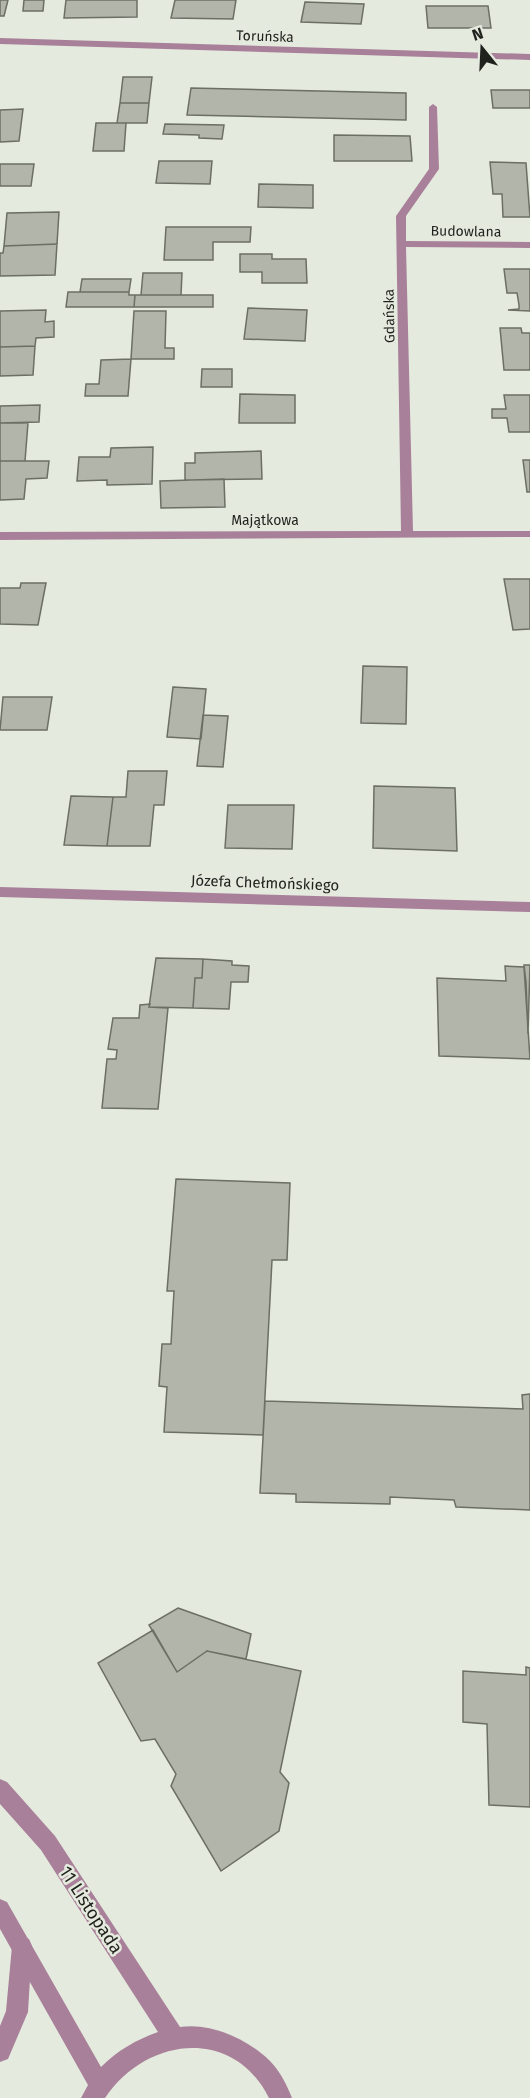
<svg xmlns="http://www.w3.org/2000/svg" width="530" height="2098" viewBox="0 0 530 2098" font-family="'Fira Sans',sans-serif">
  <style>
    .building { fill: #b1b5aa; stroke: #6b6f64; stroke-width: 1.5 }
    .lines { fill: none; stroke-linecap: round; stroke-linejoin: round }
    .minor { fill: #a9809a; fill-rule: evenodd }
    .tertiary { fill: #a9809a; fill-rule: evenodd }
    .labels { text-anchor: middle; stroke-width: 5; stroke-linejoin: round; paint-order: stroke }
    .far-street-label { font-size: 14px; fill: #1f211d; stroke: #e5eade }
    .street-label { font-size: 15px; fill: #1f211d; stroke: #e5eade }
    .near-street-label { font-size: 18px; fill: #1f211d; stroke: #e5eade }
  </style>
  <rect width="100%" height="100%" fill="#e5eade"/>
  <path class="building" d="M0,0h8l-4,16h-4z
    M24,0h20l-1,11h-20z
    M66,0h71v17l-73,1z
    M175,0h61l-3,19 -62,-1z
    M305,2l59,2 -3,20 -60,-2z
    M426,6h62l3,22h-63z
    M123,77h29l-3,26h-29z
    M191,88l215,5v27l-219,-5z
    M491,90h39v18h-37z
    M120,103h29l-2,20h-30z
    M23,109l-4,32 -19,1v-32z
    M96,123h30l-2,28h-31z
    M165,124l59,1 -2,14 -23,-1v-3l-36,-1z
    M334,135l76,1 2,25h-78z
    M159,161h53l-2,23 -54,-1z
    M490,162l36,1 4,54h-27l-1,-23h-9z
    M0,164h34l-3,22h-31z
    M259,184l54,1v23l-55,-1z
    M59,212l-2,32 -53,2 3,-33z
    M166,227h85l-1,15h-37v18h-49z
    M57,244l-2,31 -55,1v-23h3l1,-7z
    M240,254h32v5h34l1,24h-45v-11h-22z
    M504,269h26v42l-22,-1 11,-1v-4l-2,-12h-10z
    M143,273h39l-1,22h-40z
    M82,279h49l-2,13h-49z
    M68,292h61v3h6l-1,12h-68z
    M135,295h78v12h-79z
    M248,308l59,2 -2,31 -61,-2z
    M46,310l-1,12 9,-1v16l-18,1 -1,8 -35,1v-36z
    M134,311h32l-1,37h9v11h-43z
    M500,328h21l1,5h8v37h-26z
    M35,346l-2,29 -33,1v-29z
    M131,359l-3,37h-43l1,-12h13l2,-24z
    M202,369h30v18h-31z
    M240,394l55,1v28h-56z
    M504,395h26v37h-21l-2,-14h-15v-9h14z
    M40,405l-1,17 -39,1v-17z
    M0,423h28l-3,38h-25z
    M153,447l-1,37 -45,1v-5l-30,1 2,-24h31l1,-9z
    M261,451l1,28 -77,1v-17h10v-10z
    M523,460h7v32h-3z
    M0,461h49l-2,17 -21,1 -2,20 -24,1z
    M224,479l1,28 -64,1 -1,-27z
    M504,579h26v50l-17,1z
    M21,583h25l-8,42 -38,-1v-36h20z
    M363,666l44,1 -1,57 -45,-1z
    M173,687l33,2 -5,50 -34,-2z
    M3,697h49l-5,33h-47z
    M203,715l25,1 -5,51 -26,-1z
    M128,771h39l-3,34h-10l-4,41h-43l6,-49h13z
    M374,786l81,2 2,63 -84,-3z
    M71,796l42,1 -6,49 -43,-1z
    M228,805h66l-2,44 -67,-1z
    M156,958l47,1 -1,19h-7l-2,30 -44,-1z
    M203,959l29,2v4l17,1 -1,16h-17l-2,27 -36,-1 2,-30h7z
    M524,965h6l-2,69 -2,-52z
    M505,966l19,1 6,92 -91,-3 -2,-78 69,3z
    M150,1004l-1,3 19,1 -10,101 -56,-1 5,-49h9l1,-9 -9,-1 5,-31h26l1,-13z
    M176,1179l114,4 -3,77h-15l-9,175 -99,-3 3,-45 -8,-1 3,-42h9l3,-53h-7z
    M530,1394v116l-74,-3 -2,-7 -64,-3v7l-94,-2v-8l-36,-1 5,-92 258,8 -1,-14z
    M178,1608l73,26 -5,25 -39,-8 -30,21 -28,-47z
    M153,1630l24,42 30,-21 94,20 -21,101 9,11 -10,48 -58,40 -50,-85 5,-12 -21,-35 -14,2 -43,-78z
    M526,1667l4,1v139l-41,-2 -2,-81 -24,-2v-51l63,4z"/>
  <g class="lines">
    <path class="minor" d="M0,38l530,16v6l-530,-16z
      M433,104l4,3 2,62 -33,47v25l124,1v6l-124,-1 7,284h117v6l-530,3v-8l401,-1 -5,-315 33,-47v-62z
      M22,1936l7,3 3,7 -4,66 -20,47 -8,3v-36l6,-15 6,-65 3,-7z"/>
    <path class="tertiary" d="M0,887l530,15v10l-530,-15z
      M0,1779l7,3 48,54 125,191c31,-5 69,13 90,34 10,10 17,24 22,37h-23c-36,-72 -123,-61 -164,0h-24l7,-13 -88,-156v-30l7,3 94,165c17,-17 35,-27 57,-35l-117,-182 -41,-46z"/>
  </g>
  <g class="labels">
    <g class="far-street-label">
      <text transform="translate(265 36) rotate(2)" y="5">Toruńska</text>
      <text transform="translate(466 231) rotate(1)" y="5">Budowlana</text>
      <text transform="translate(389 316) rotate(-91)" y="5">Gdańska</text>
      <text x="265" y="525">Majątkowa</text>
    </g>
    <g class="street-label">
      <text transform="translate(265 883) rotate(2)" y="5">Józefa Chełmońskiego</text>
    </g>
    <g class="near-street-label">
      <text transform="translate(91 1910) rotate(57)" y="6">11 Listopada</text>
    </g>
  </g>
  <g transform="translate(482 48) rotate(342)" stroke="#e5eade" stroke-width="4.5" paint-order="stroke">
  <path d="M0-4.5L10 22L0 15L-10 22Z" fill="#1f211d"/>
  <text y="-9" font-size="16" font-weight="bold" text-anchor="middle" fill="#1f211d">N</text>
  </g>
</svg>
